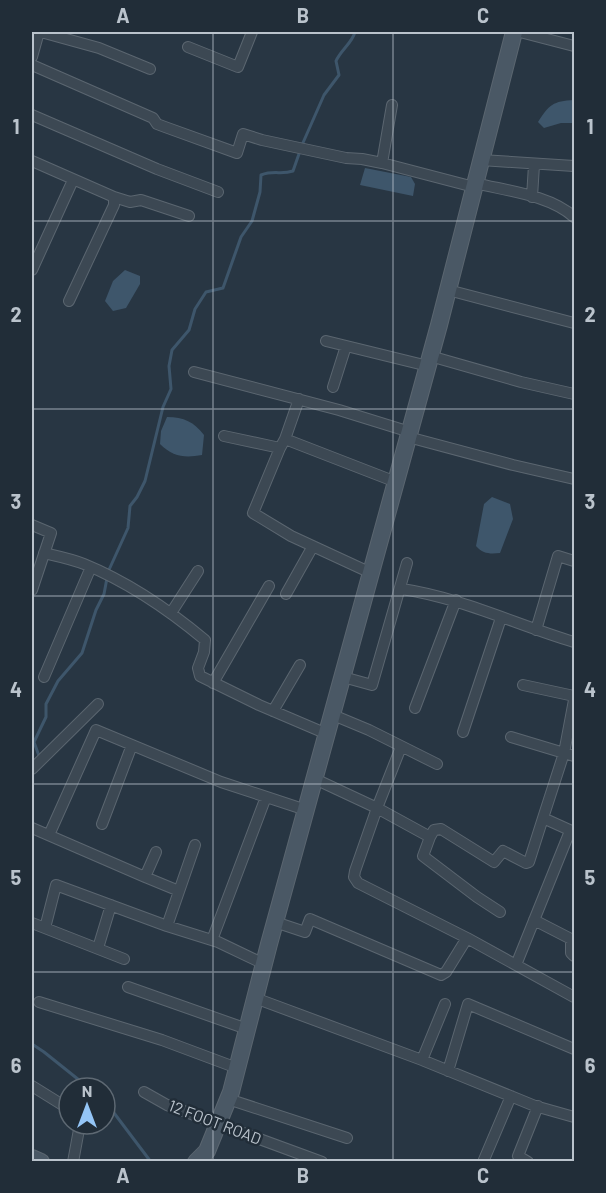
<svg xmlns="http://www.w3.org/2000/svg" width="606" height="1193" viewBox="0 0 606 1193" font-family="Barlow,sans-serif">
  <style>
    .water { fill: #3e566b }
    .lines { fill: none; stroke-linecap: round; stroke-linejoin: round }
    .stream { stroke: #3e566b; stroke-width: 3 }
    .street-casing { stroke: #5b6670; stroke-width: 12 }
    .secondary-casing { stroke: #5b6670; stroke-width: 18 }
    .street { stroke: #3c4853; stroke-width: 10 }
    .secondary { stroke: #4a5865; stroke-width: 16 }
    .grid { fill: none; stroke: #bac3cc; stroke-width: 1.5; stroke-opacity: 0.55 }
    .labels { text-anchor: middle; stroke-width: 5; stroke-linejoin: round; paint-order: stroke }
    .street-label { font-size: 16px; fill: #bac3cc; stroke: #212d38 }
    .neatline { fill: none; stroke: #bac3cc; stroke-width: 2 }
    .grid-label { font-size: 20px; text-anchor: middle; font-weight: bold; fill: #bac3cc }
  </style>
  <rect width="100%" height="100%" fill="#283643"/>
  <path class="water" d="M574,100v23h-13l-17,5 -6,-6c11,-17 15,-21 36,-22z
    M365,168l46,9 4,7 -2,12 -53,-11z
    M125,270l15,6v8l-14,24 -13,3 -8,-10 8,-20z
    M167,417c17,0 27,5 37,18l-2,20c-17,3 -29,2 -42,-11l1,-13z
    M492,497l18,7 3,15 -13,34c-10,1 -17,1 -24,-7l8,-42z"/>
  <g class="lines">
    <path class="stream" d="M302,145l22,-50 15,-20 -3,-14c5,-11 16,-18 19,-29
      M108,572l20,-44 2,-22 7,-9 8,-16 18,-74 8,-18 -2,-23 3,-16 17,-20 6,-21 11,-17 17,-4 18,-51 11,-16 8,-29 1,-17c13,-5 20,0 32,-4l7,-20
      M39,756l-5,-14 12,-25v-13l12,-23 24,-28 14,-43 8,-16 3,-16
      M32,1044l12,8 45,36
      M105,1101l46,61"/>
    <g class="street-casing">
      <path id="street" d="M41,32l58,16 51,21
        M520,32l54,14
        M188,47l50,20 14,-35
        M32,57l7,-25
        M32,65l121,53 4,6 8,3 72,26 6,-19 19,6 84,18 16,1 20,4 92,24
        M32,115l125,54 61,23
        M481,160l93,6
        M32,161l82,36v8l-45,96
        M382,163l10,-58
        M475,183c32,8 75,12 99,34
        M114,197l16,5 11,-2 48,16
        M532,197l2,-32
        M32,270l41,-90
        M448,290l126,33
        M326,341l102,25
        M430,356l91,26 53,12
        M194,372l145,38 71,22
        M333,387l13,-41
        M224,436l56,12 5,-9 111,43
        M408,437l105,28 61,14
        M285,439l14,-40
        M280,448l-27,65 38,23 80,37
        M32,525l19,8 -19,57
        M44,553c13,3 28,6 40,11 44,18 85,46 121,76l-1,12 -6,16 2,8 59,29 68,29
        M402,589c60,9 115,36 172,53
        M286,594l27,-48
        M171,613l27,-42
        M536,630l22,-74 16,5
        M44,677l47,-110
        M343,677l29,8 35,-122
        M213,683l56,-97
        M523,685l51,11
        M574,700l-10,53 -21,65 31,14
        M415,708l41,-108
        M273,711l27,-46
        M333,715l36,15 68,34
        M463,732l38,-114
        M511,737l63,19
        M401,747l-24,61 -22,63 -1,6 4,6 109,55 107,59
        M32,769l66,-65
        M315,779l62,29 53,29 4,-7 7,-1 53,33 9,-11 23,12 3,-1 14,-44
        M102,824l30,-79
        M32,828l113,49 11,-25
        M49,835l47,-105 125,52 85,28
        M430,837l-7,19 54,41 23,15
        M145,877l34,14
        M534,920l37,19v14l3,3
        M275,922l30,10 5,-13 131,56 5,-3 21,-34
        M32,923l92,36
        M167,926l28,-81
        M45,928l11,-43 111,41 51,16 46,22
        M212,940l54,-143
        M98,948l13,-43
        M516,965l54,-134
        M128,987l119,42
        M255,998l167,62 113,46 39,11
        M39,1002l123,38 75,28
        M422,1060l23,-56
        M448,1071l20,-67 106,45
        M32,1086l37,23
        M144,1092l23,13 155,57
        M228,1099l119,39
        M73,1162l7,-38
        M483,1162l28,-66
        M528,1162l-10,-6 20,-50"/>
    </g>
    <g class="secondary-casing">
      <path id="secondary" d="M32,1158l9,4
        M196,1162l11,-11 24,-59 38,-148 170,-619 75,-293"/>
    </g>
    <use href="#street" class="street"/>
    <use href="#secondary" class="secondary"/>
  </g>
  <path class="grid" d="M213,32v1130M393,32v1130M32,221h542M32,409h542M32,596h542M32,784h542M32,972h542"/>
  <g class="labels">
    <g class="street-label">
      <text transform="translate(215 1122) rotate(21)" y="6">12 FOOT ROAD</text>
    </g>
  </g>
  <rect width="606" height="1193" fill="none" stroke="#212d38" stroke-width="66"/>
  <g transform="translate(87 1106)"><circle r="28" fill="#212d38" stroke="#5e6973" stroke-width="1.5"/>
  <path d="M0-4.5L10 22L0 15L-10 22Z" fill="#94c5f6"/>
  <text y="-9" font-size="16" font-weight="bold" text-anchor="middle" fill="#bac3cc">N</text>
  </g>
  <rect x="33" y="33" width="540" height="1127" class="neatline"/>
  <g class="grid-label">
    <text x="123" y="23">A</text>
    <text x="303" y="23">B</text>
    <text x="483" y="23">C</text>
    <text x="16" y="134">1</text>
    <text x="590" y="134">1</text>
    <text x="16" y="322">2</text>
    <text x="590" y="322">2</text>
    <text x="16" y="509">3</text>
    <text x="590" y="509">3</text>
    <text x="16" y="697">4</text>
    <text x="590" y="697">4</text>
    <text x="16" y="885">5</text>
    <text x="590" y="885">5</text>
    <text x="16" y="1073">6</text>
    <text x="590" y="1073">6</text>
    <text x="123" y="1183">A</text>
    <text x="303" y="1183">B</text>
    <text x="483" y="1183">C</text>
  </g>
</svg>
